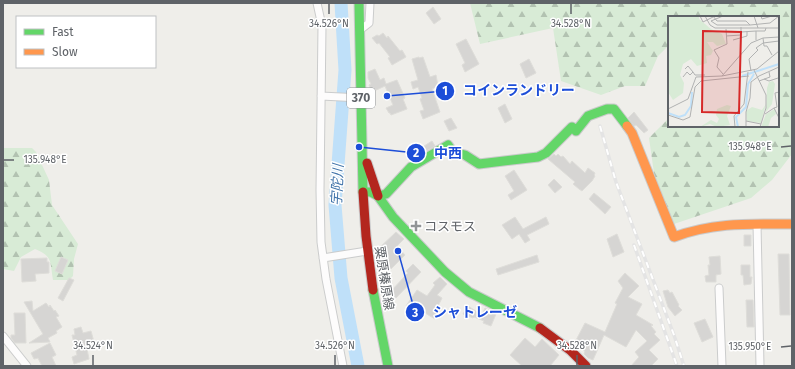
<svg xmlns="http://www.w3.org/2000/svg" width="795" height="369" viewBox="0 0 795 369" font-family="'Fira Sans','Noto Sans JP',sans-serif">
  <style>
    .forest { fill: url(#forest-firs) }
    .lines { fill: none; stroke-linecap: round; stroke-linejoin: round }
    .river { stroke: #bfe0f9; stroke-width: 13 }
    .building { fill: #d6d5d3; stroke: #deddd9 }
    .street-casing { stroke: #cbcccc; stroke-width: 9 }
    .fast-casing { stroke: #cacacb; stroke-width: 11 }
    .slow-casing { stroke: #cacacb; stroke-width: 11 }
    .jam-casing { stroke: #cacacb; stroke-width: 11 }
    .street { stroke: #fdfcfc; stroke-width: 7 }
    .fast { stroke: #63d668; stroke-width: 9 }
    .slow { stroke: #ff974d; stroke-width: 9 }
    .jam { stroke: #b3261e; stroke-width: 9 }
    .rail-casing { stroke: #e4e4e4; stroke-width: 3.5 }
    .rail { stroke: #fff; stroke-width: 2; stroke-dasharray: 6; stroke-linecap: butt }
    .ticks { fill: none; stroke: #5f6368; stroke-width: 1.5 }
    .poi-dot { fill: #919496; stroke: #fff; stroke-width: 1.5 }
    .labels { text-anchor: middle; stroke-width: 3; stroke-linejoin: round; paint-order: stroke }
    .shield { fill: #fff; stroke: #8f9295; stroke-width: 1 }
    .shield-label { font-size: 12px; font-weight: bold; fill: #5f6368 }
    .poi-label { font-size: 13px; fill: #5f6368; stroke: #fff; text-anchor: start }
    .street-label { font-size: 13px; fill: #5f6368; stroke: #fff }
    .water-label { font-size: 14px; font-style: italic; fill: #4174aa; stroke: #fff }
    .inset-river { fill: none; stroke: #bfe0f9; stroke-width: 2 }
    .inset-road { fill: none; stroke: #b1b2b2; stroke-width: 1 }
    .view { fill: #d62828; fill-opacity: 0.15; stroke: #d62828; stroke-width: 2 }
    .inset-edge { fill: none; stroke: #5f6368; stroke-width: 2 }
    .ticks-label { font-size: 10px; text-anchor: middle; fill: #5f6368; stroke: #fff; stroke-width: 3; stroke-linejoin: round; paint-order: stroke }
    .leader { fill: none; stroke: #1d4ed8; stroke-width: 1.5 }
    .callout-dot { fill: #1d4ed8; stroke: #fff; stroke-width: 1.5 }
    .mark-label { font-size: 12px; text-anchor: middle; font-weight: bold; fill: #fff }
    .callout-label { font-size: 14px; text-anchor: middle; font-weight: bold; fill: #1d4ed8; stroke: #fff; stroke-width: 3; stroke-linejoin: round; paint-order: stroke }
  </style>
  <defs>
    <pattern id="forest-firs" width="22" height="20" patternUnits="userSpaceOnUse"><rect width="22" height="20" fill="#d8ebd6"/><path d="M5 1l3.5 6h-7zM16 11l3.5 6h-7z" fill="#b2c2b1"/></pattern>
  </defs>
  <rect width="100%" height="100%" fill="#efeeea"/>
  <path class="forest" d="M470,3h322v151l-20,26 -21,18 -77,26 -8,-16 -11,-28 -6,-42 20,-20v8h109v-109h-109v28l-11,11 -13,30h-20l-24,9 -40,-14 -8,-53 -73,16z
    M3,148h29l4,4 13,28 3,25 26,39 -4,15 -1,17 -4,4h-16c-3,-18 0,-24 -18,-31l-14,8 -7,14 -11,-2z"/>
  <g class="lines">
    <path class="river" d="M341,3l4,67 -10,135 6,73 17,88"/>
  </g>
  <path class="building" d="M433,7l8,12 -7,5 -8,-11z
    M383,33l4,5 1,-2 12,15 2,-1 4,7 -14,8 -4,-7 2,-1 -11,-14 -2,1 -5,-6 5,-3 2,1z
    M466,39l13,25 -14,8 -3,-7 3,-2 -9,-19z
    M419,57v1l4,-1 7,20 6,-2 2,11 -6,3 8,23 -17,7 -3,-8 4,-1 -4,-11 2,-1 -4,-11 -5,2 -2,-7 7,-2 -6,-21z
    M529,59l7,14 -10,5 -6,-14z
    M375,69l5,11 4,-2 2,6 11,-4 8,18 -2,1 4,10 -16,6 -1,-2h-1l-3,-5 7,-3 -8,-19 -13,6 -3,-7 2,-1 -3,-6v-6z
    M505,104l7,15 -7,4 -7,-15z
    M634,112l14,18 -4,3 -8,-8 -2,1 -6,-8z
    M451,118l6,10 -8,3 -5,-10z
    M432,141l3,5 -26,15 -2,-4z
    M554,154l2,2 2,-2 3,3 2,-1 7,8 2,-3 13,12 3,-5 7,5 -1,2 1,1 -3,5 -10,10 -3,-2 -6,-5 2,-2 -27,-23z
    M514,170l13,20 -16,10 -3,-5 6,-4 -9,-15z
    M554,179l8,8 -7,6 -7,-8z
    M594,193l17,14 -6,7 -16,-15z
    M515,217l8,12 23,-12 3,7 -22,11 3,5 -5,3 -6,-9 -7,5 -10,-14z
    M396,232l8,7 -7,7 8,9 -14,14 -15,-18z
    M617,234l7,18 -11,5 -6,-18z
    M744,235h7v11h-7z
    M778,254h11l1,61h-10z
    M537,255l2,7 -41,13 -2,-6z
    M720,256l1,18 -5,1v7h-10l-1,-6 4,-1 -1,-10h2l-1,-8z
    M61,257l7,3 -6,14 -7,-3z
    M47,258v4h2v11l-14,1 1,7 -14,1 -1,-23z
    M413,264l8,8 -27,28 -6,-5 1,-2 19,-20 -2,-2z
    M741,265h9v12h2l-1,7 -7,1 -1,-10h-2z
    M625,273l14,13 -11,11 14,7 -6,11 17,10 -2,1 5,6 -2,2 6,6 -11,10 9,9 -7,7h-20l8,-9 -4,-5 12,-11 -11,-11 -10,17 -22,-12 -11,25 -5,-2 -4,-4 1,-3 -11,-7 11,-21 20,9 12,-28 -2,-1 8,-15 -5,-7z
    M440,277l7,7 -10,11 5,3 -5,10 3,3 -5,8 -20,-12 -2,3 -7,-4 11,-16 10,6 8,-11 -2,-2z
    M69,278l5,2 -11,21 -5,-3z
    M668,290l2,3 2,-1 7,13 -1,1 4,4 -7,6 -7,-9 -5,-16z
    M746,300h7l1,27h-7z
    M32,301l1,10 13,-8 3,4 1,-2 4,6 1,-1 4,6 -3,1 6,10 -6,4 1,2 -9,5 2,4 -21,1 14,-9 -19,-32z
    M468,306l14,9 3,-7 11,6 -5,12 -8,-3 1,-2 -10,-4 -1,1 -10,-4z
    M14,313h11l1,30h-11l-4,-5v-3h4z
    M705,319l8,18 -11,5 -8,-19z
    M81,327l2,6 8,-2 3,11 -8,2 3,15 -15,5 -2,-7 5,-2 -5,-20h3l-1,-6z
    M525,338l10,9 7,-8 17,16 -9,11h-28l-12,-11z
    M50,343l6,12 -4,2 4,9h-14l-4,-8 -4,1 -3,-6z"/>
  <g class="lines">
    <g class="street-casing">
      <path id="street" d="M317,3l5,23 -2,164 1,52 5,37 17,87
        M360,30l9,-7 1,-20
        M321,96l40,2
        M757,224l3,142
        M323,258l44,-7
        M719,288l3,78
        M3,336l24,30"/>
    </g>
    <g class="fast-casing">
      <path id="fast" d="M359,3l4,189h8l7,4 15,21 52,55 24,20 71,36
        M378,196l8,-2 25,-27 37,-22 5,7 12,3 14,9 59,-7 8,-4 26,-26 4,4 12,-15 19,-7h7l13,17
        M373,290l15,76"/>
    </g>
    <g class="slow-casing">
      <path id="slow" d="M627,126l5,7 42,104c40,-15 77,-13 118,-13"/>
    </g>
    <g class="jam-casing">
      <path id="jam" d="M367,163l11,33
        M363,192l3,44 7,54
        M540,328l31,23 15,15"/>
    </g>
    <use href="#street" class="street"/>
    <use href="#fast" class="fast"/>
    <use href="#slow" class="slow"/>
    <use href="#jam" class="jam"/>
    <g class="rail-casing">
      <path id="rail" d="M600,126l16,56 58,153 10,31
        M634,245l43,121"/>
    </g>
    <use href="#rail" class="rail"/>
  </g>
  <path class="ticks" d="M329,4v10M571,4v10M781,147l10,-1M4,160h10M781,347l10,-1M93,355v10M335,355v10M577,355v10"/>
  <path class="poi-dot" d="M414 220h4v4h4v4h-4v4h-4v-4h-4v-4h4z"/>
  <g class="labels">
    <rect class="shield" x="347" y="88" width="28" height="20" rx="3"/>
    <g class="shield-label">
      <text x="361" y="102">370</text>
    </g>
    <g class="poi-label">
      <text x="424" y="231">コスモス</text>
    </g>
    <g class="street-label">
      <text transform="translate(385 278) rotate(81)" y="5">粟原榛原線</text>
    </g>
    <g class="water-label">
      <text transform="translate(337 185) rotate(-87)" y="5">宇陀川</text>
    </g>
  </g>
  <g transform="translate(668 16)">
    <rect width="111" height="111" fill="#efeeea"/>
    <path d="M0,0h31v3l12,10 11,5 4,10 -9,2 -4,-4h-6l6,9 -2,4 -5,1 1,7 -10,3 -6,-7 -8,5 -3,11 4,8 -1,10 -10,7 -5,-8zM105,65l2,3 -3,20 -6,8 1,-24 2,-6zM59,89l4,1 -4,10 3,9 -13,2 -7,-3 -10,3 11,-7 6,3 2,-4 -3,-4 1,-6zM107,93l1,5 -5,4 -3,9h-7l5,-13z" fill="#d8ebd6"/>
    <path d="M98,88l-5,19 -14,-2 -1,-10 6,-4 10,3z" fill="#d8ebd6"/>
    <path class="inset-river" d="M74,60l37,-12M0,97l11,4 6,-2 6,-9 1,-14M70,111l-2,-10 10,-10 2,-23 6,-10"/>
    <path class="inset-road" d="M32,0l3,6 12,-6M37,0l5,9 5,3h64M45,0l4,5h29l4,4M55,0l-12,5 6,4h33l20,-2 9,-7M86,0l4,12M93,0l1,3 10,-3M73,16l15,-1M58,20l15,-1v-8M95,22l1,8h3l5,9M65,24l14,-4v-5M88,24v-9h9l1,-3M17,53l3,-3 5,6M86,54l12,25v13l-6,19M83,55l-2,-12 9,-9 -2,-2 7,-5 16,-2M55,58l-6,-7 2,-9 -5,-8 13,-6 -1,-15M54,60l35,-7 22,-18M15,61l4,-5 3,3 3,-3 2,3h10M96,63l5,2 9,-3M91,65l11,-4 -1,-5M106,92l3,-1 -2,-14 4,-1M0,93l20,-10 8,-22 26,-1 29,-33 12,-5 16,-1M97,98l9,-6 5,10M0,99l15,5 7,-3 5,-30 6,-6 48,-5M78,105l15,3M67,111l-1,-11 10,-12 4,-32M78,111v-15l4,-14 1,-16 8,-6 20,-9"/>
    <path class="view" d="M35,15l38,1 -2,81 -37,-1z"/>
    <rect width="111" height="111" class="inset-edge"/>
  </g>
  <g class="ticks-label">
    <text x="329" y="27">34.526°N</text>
    <text x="571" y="27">34.528°N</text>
    <text x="750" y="150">135.948°E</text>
    <text x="45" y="163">135.948°E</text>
    <text x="93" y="349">34.524°N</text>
    <text x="335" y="349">34.526°N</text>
    <text x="577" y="349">34.528°N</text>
    <text x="750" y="350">135.950°E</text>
  </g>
  <path class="leader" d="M387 96L445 91M359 147L416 153M398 251L415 312"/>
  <g class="callout-dot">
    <circle cx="387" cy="96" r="4"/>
    <circle cx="359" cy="147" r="4"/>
    <circle cx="398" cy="251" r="4"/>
    <circle cx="445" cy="91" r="10"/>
    <circle cx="416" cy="153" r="10"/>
    <circle cx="415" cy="312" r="10"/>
  </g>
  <g class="mark-label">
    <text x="445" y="95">1</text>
    <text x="416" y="157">2</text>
    <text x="415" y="317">3</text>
  </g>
  <g class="callout-label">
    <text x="519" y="95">コインランドリー</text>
    <text x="448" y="158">中西</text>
    <text x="475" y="317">シャトレーゼ</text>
  </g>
  <rect width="795" height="369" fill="none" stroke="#5f6368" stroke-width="8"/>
  <rect x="16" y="16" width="140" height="52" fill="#ffffff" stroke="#bfc1c3"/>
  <rect x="24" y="29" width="20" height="6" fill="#63d668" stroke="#bfc1c3"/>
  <text x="52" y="36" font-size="12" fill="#5f6368">Fast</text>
  <rect x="24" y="49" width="20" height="6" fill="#ff974d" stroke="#bfc1c3"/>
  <text x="52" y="56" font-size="12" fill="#5f6368">Slow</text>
</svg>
